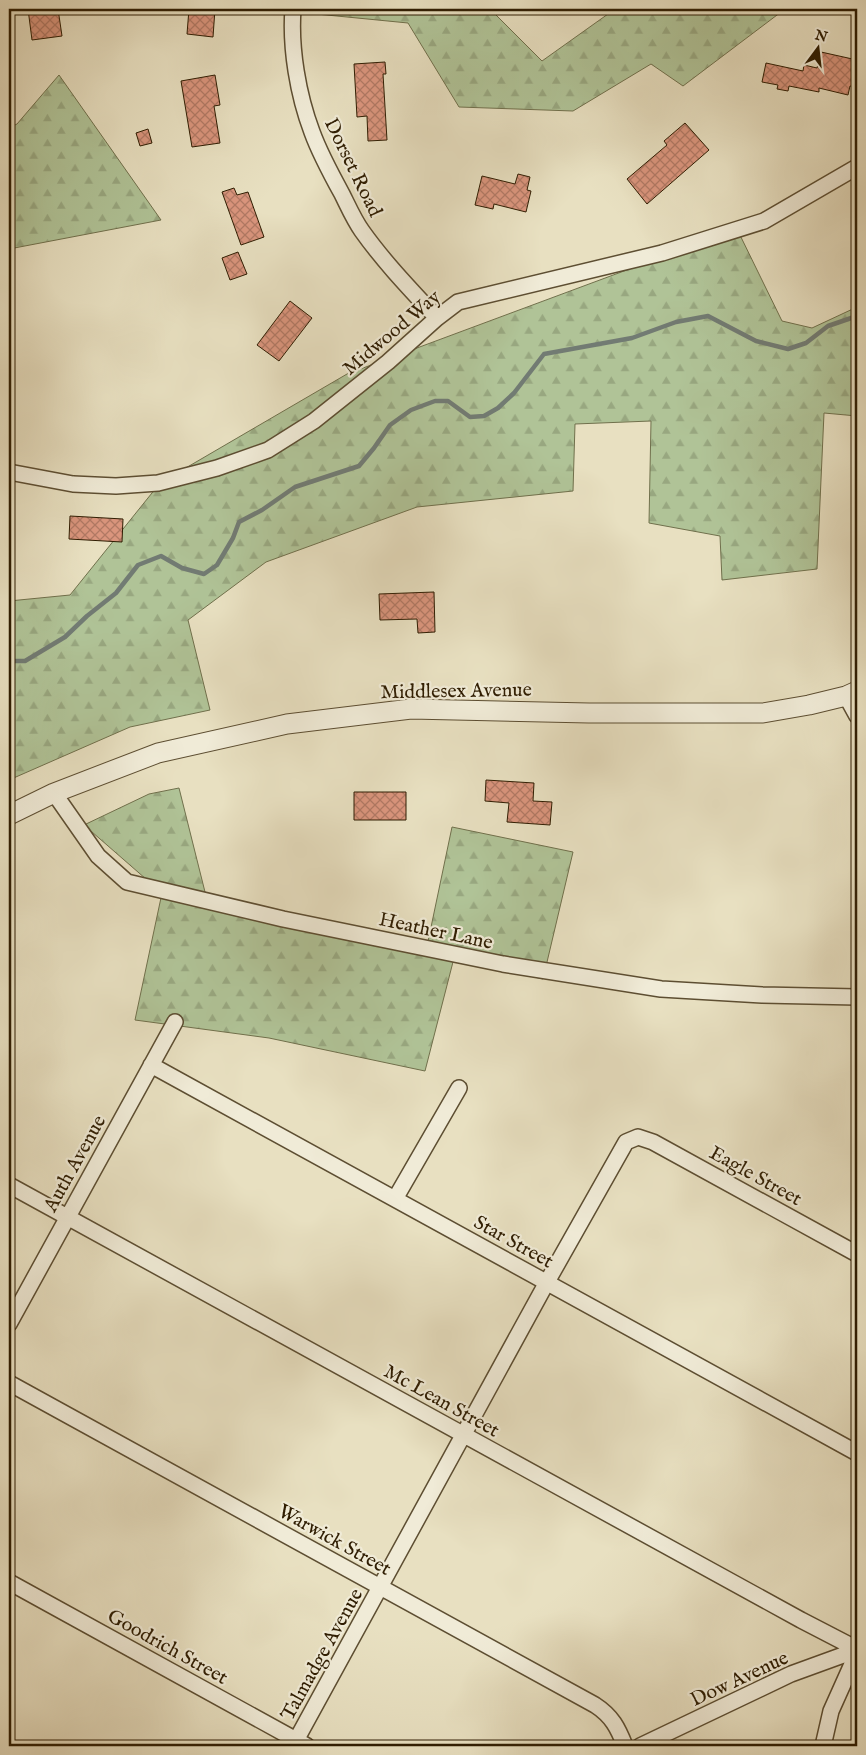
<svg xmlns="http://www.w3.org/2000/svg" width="866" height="1755" viewBox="0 0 866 1755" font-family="'IM FELL English',serif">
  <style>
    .forest { fill: url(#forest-firs); stroke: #70704c }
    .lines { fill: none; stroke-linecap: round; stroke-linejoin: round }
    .stream { stroke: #727b73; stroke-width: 4.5 }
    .building { fill: url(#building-cross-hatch); stroke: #2f1d02 }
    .minor-casing { stroke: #5d4e32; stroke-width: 18 }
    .tertiary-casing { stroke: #5d4e32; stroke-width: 21 }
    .minor { stroke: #f0ebd7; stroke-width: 15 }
    .tertiary { stroke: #f0ebd7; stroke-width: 19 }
    .labels { text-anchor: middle; stroke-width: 4.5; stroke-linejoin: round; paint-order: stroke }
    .street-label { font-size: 20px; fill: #2f1d02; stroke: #f0ebd7 }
  </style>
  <defs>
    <pattern id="forest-firs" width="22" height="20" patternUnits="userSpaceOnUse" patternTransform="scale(1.25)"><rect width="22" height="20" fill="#b0c397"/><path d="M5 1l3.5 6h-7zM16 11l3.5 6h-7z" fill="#98a780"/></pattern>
    <pattern id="building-cross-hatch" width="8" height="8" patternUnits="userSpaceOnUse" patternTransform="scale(1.25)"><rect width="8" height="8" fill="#da957d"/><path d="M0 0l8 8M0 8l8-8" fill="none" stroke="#b17964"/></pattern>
  </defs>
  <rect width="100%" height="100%" fill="#e8e0c1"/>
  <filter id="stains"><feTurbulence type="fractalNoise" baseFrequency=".004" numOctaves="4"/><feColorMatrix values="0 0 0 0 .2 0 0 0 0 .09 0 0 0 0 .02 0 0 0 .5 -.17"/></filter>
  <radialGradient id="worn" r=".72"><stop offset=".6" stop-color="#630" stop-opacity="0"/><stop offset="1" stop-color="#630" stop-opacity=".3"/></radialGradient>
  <path class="forest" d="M286,9h204l52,52 66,-47 1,-5h176l-102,77 -32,-22 -78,47 -114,-4 -51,-84 -122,-12z
    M59,75l102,145 -152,29v-121l8,-4z
    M737,229l45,92 30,7 45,-21v109l-33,-3 -7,156 -95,11 -2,-44 -71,-13 2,-102 -76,3 -2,67 -156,16 -151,55 -78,58 22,90 -80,17 -121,53v-179l61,-6 90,-112 187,-109z
    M179,788l29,116 218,47 26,-124 121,25 -30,127 -89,-21 -29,113 -156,-33 -134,-18 27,-127 -78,-68 65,-31z"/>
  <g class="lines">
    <path class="stream" d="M9,661h16l40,-24 22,-21 29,-23 22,-28 23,-9 21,12 22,6 13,-9 16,-27 6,-16 23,-12 33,-23 64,-21 15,-18 16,-23 21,-15 24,-9h13l22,16 14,-1 14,-8 16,-15 30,-39 88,-16 44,-16 32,-6 48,25 32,8 18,-6 22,-17 29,-10"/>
  </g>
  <path class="building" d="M28,9h30l4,27 -30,4z
    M189,9h26l-2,28 -26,-3z
    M821,52l36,8v27l-7,-1 -2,9 -29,-7v4l-30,-6 -1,5 -11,-2 1,-4 -16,-3 4,-19 37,8 1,-6 13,3z
    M385,62l1,12h-3l4,66 -19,1 -1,-25 -10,1 -3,-53z
    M215,75l5,30 -6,1 6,37 -28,4 -11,-66z
    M685,123l24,27 -62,54 -20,-25 40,-34 -3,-4z
    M148,129l4,14 -12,3 -4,-13z
    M518,174l12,3 -3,13 4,1 -5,21 -32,-8 -1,5 -18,-4 7,-29 33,8z
    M234,188l3,7 11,-3 16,45 -23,8 -19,-53z
    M238,252l9,22 -17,6 -8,-22z
    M290,301l22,17 -33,43 -22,-16z
    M70,516l53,3 -1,23 -53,-3z
    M434,592l1,40 -17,1 -1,-14 -37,1 -1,-26z
    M486,780l48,3 -1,18 19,1 -2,23 -43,-3 2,-19 -24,-2z
    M354,792h52v28h-52z"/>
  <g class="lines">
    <g class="minor-casing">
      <path id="minor" d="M293,9c-3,39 5,86 19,123 8,22 19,42 30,62 6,12 12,26 20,37 22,31 49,59 75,87
        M9,472l64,12 43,2 42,-3 59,-15 51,-18 46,-29 74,-59 49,-44 21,-16 204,-49 102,-32 93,-54
        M846,696l11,20
        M54,793l44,63 29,26 156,37 220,45 158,25 101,6 95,2
        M151,1065l706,388
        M9,1185l792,435 56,29
        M395,1199l64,-111
        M9,1324l166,-302
        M9,1383l586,322c17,11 23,23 30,41
        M9,1582l298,164
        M293,1746l254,-464 79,-140 12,-5 15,5 204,112
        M640,1746l151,-72 66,-24
        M823,1746l8,-35 26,-58"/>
    </g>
    <g class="tertiary-casing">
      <path id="tertiary" d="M9,815l45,-22 104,-40 129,-29 124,-15 178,4h174l46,-8 37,-9 11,-5"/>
    </g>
    <use href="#minor" class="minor"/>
    <use href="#tertiary" class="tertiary"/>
  </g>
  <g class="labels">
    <g class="street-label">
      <text transform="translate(354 167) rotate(64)" y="7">Dorset Road</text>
      <text transform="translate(391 332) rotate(-40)" y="7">Midwood Way</text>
      <text transform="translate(456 690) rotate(-1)" y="7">Middlesex Avenue</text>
      <text transform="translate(436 930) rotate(12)" y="7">Heather Lane</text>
      <text transform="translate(74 1163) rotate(-61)" y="7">Auth Avenue</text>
      <text transform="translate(756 1175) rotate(29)" y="7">Eagle Street</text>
      <text transform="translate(514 1241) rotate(29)" y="7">Star Street</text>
      <text transform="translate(442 1400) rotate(29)" y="7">Mc Lean Street</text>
      <text transform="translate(335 1539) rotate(29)" y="7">Warwick Street</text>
      <text transform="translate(168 1646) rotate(29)" y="7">Goodrich Street</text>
      <text transform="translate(321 1654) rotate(-61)" y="7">Talmadge Avenue</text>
      <text transform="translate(739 1678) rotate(-25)" y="7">Dow Avenue</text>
    </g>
  </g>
  <rect width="866" height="1755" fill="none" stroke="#e8e0c1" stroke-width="30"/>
  <rect x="10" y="10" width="846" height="1735" fill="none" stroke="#2f1d02" stroke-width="2.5"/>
  <rect x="15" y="15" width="836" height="1725" fill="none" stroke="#2f1d02"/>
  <g transform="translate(818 48) rotate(15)" stroke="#f0ebd7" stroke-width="4" paint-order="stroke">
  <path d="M0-4L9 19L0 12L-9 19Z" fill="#2f1d02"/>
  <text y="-8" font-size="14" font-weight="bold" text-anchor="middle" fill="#2f1d02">N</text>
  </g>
  <rect width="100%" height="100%" filter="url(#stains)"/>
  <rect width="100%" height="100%" fill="url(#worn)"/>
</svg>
